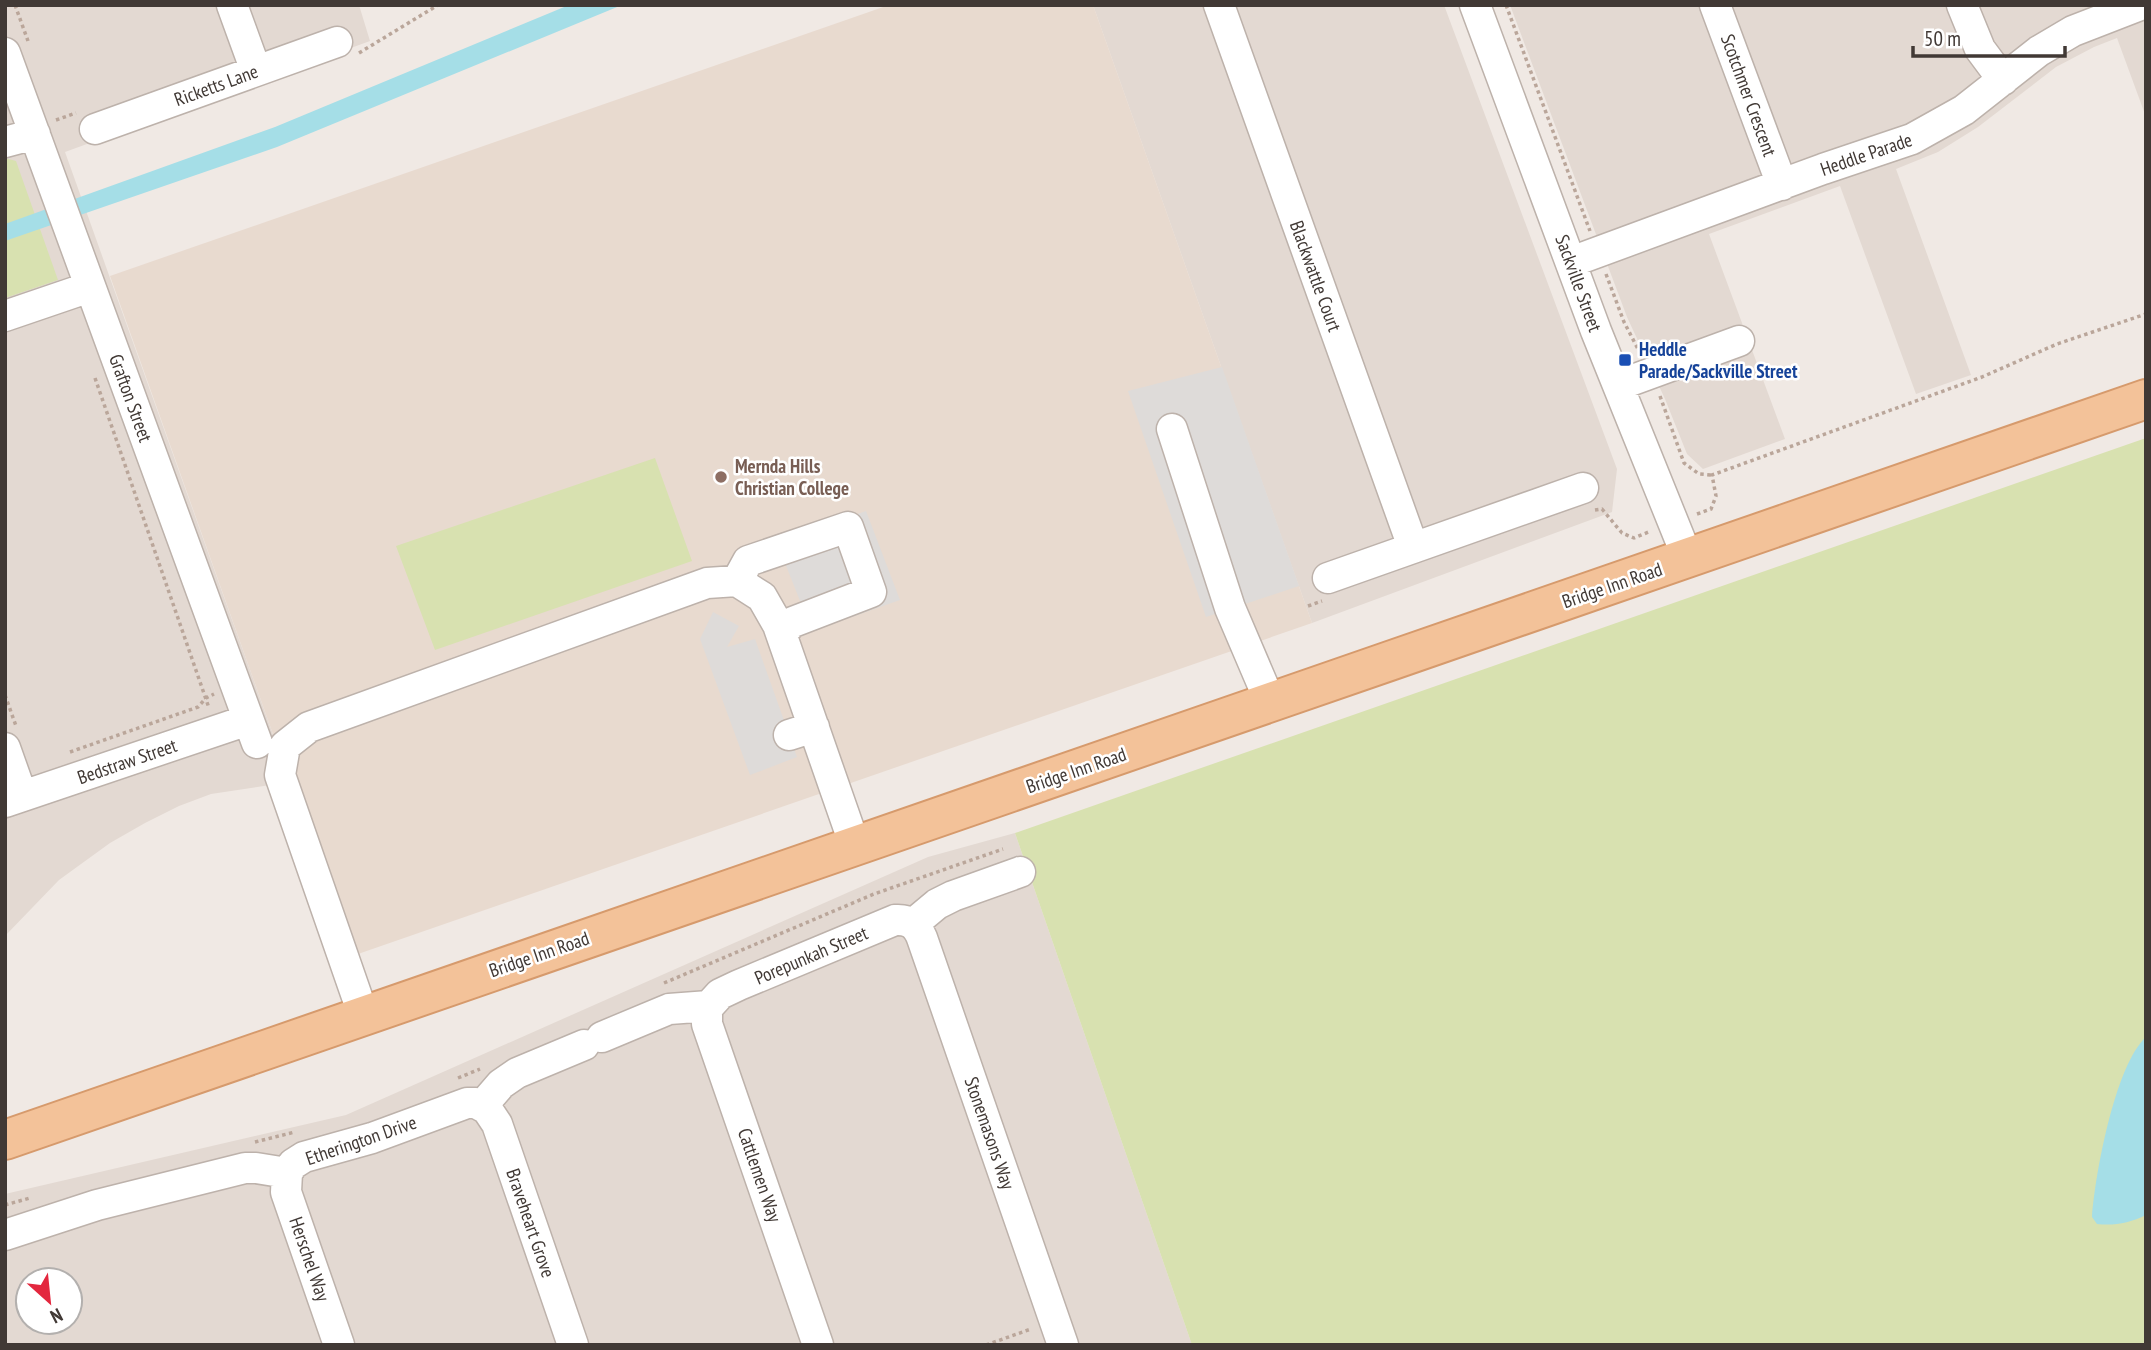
<svg xmlns="http://www.w3.org/2000/svg" width="2151" height="1350" viewBox="0 0 2151 1350" font-family="'PT Sans Narrow',sans-serif">
  <style>
    .residential { fill: #e3d9d2; fill-rule: evenodd }
    .education { fill: #e8dacf }
    .green { fill: #d8e1b0 }
    .parking { fill: #dedbd9 }
    .water { fill: #a5dee7 }
    .lines { fill: none; stroke-linecap: round; stroke-linejoin: round }
    .minor-casing { stroke: #bdb2ab; stroke-width: 33 }
    .major-casing { stroke: #d69a6c; stroke-width: 42 }
    .path { stroke: #baa69a; stroke-width: 3.5; stroke-dasharray: 3.5 3.5; stroke-linecap: butt }
    .minor { stroke: #fff; stroke-width: 30 }
    .major { stroke: #f3c299; stroke-width: 38 }
    .transit-dot { fill: #1a4fb4; stroke: #fff; stroke-width: 2.5 }
    .education-dot { fill: #8d6e63; stroke: #fff; stroke-width: 2.5 }
    .labels { text-anchor: middle; stroke-width: 5; stroke-linejoin: round; paint-order: stroke }
    .street-label { font-size: 19px; fill: #413935; stroke: #fff }
    .transit-label { font-size: 19px; font-weight: bold; fill: #164399; stroke: #fff; text-anchor: start }
    .education-label { font-size: 19px; font-weight: bold; fill: #785e54; stroke: #fff; text-anchor: start }
  </style>
  <rect width="100%" height="100%" fill="#f0e9e4"/>
  <path class="residential" d="M5,5h354l11,36 -305,111 225,630 -79,12 -32,12 -34,17 -35,20 -51,37 -54,56z
    M1093,5h351l173,464 -5,43 -300,111z
    M1510,5h636v112l-29,-79 -23,9 -38,20 -78,60 -40,25 -42,17 75,206 -55,19 -76,-208 -131,48 76,205 -82,30 -16,-15 -22,-55 -38,-82z
    M1015,833l177,512h-1187v-151l341,-79 582,-258zM28,1280h42v42h-42z"/>
  <path class="education" d="M889,5h204l219,618 -954,331 -68,-172 -180,-506z"/>
  <path class="green" d="M5,158l11,3 42,119 -53,18z
    M2146,438v907h-954l-177,-512z
    M655,458l37,103 -257,89 -39,-104z"/>
  <path class="parking" d="M1222,367l77,219 -93,31 -78,-226z
    M866,511l34,89 -88,31 -35,-88z
    M713,612l26,14 -12,21 28,-8 42,118 -47,18 -50,-136z"/>
  <path class="water" d="M569,5h53l-345,142 -272,94v-17l270,-97z
    M2146,1037v178c-16,8 -32,11 -49,9l-5,-7c3,-42 23,-152 54,-180z"/>
  <g class="lines">
    <g class="minor-casing">
      <path id="minor" d="M232,5l24,66
        M1219,5l194,542
        M1475,5l121,326 92,228
        M1715,5l67,180
        M1962,5l18,44 23,31
        M5,53l252,690
        M95,129l242,-87
        M5,142l30,-8
        M1571,262l252,-93 89,-30 52,-29 75,-59 34,-20 67,-26
        M5,316l85,-29
        M1619,385l120,-44
        M1172,429l58,179 41,96
        M1328,578l255,-90
        M737,581l11,-20 100,-34 23,65 -78,30 -12,11
        M789,735l25,-8
        M5,748l17,48
        M5,802l243,-82
        M913,924l24,-20 16,-8 67,-24
        M709,1006l-2,6v12l111,321
        M363,1014l-83,-239 5,-29 24,-19 398,-144 30,-2 25,16 16,28 77,221
        M602,1037l67,-28 40,-3 11,-12 19,-9 156,-65c14,-1 22,5 27,18l141,407
        M482,1106l19,-22 16,-11 67,-28
        M287,1173l-1,19 53,153
        M5,1235l92,-30 148,-37h11l31,5 6,-9 11,-7 68,-19 95,-35h9l11,6 10,15 76,221"/>
    </g>
    <g class="major-casing">
      <path id="major" d="M5,1140c713,-250 1428,-492 2141,-741"/>
    </g>
    <path class="path" d="M15,5l13,36
      M1506,5l84,226
      M359,53l79,-48
      M56,120l20,-7
      M1606,274l18,48 15,29
      M95,378l114,330
      M1660,396l24,67 15,11 13,1
      M1595,510l7,-1 20,24 12,5 17,-7
      M1697,514l14,-5 5,-13 -4,-21 270,-98 75,-33 89,-30
      M1308,606l14,-5
      M5,695l11,31
      M70,752l128,-45 8,-9 8,-4
      M664,983l210,-89 129,-45
      M458,1078l22,-9
      M255,1142l40,-10
      M5,1205l25,-7
      M986,1345l45,-16"/>
    <use href="#minor" class="minor"/>
    <use href="#major" class="major"/>
  </g>
  <rect class="transit-dot" x="1618" y="353" width="14" height="14" rx="3.5"/>
  <circle class="education-dot" cx="721" cy="477" r="7"/>
  <g class="labels">
    <g class="street-label">
      <text transform="translate(216 85) rotate(-20)" y="7">Ricketts Lane</text>
      <text transform="translate(1749 95) rotate(70)" y="7">Scotchmer Crescent</text>
      <text transform="translate(1866 154) rotate(-19)" y="7">Heddle Parade</text>
      <text transform="translate(1316 276) rotate(70)" y="7">Blackwattle Court</text>
      <text transform="translate(1579 283) rotate(70)" y="7">Sackville Street</text>
      <text transform="translate(131 398) rotate(70)" y="7">Grafton Street</text>
      <text transform="translate(1612 585) rotate(-19)" y="7">Bridge Inn Road</text>
      <text transform="translate(127 761) rotate(-19)" y="7">Bedstraw Street</text>
      <text transform="translate(1076 770) rotate(-19)" y="7">Bridge Inn Road</text>
      <text transform="translate(539 954) rotate(-19)" y="7">Bridge Inn Road</text>
      <text transform="translate(811 955) rotate(-23)" y="7">Porepunkah Street</text>
      <text transform="translate(990 1133) rotate(71)" y="7">Stonemasons Way</text>
      <text transform="translate(361 1140) rotate(-19)" y="7">Etherington Drive</text>
      <text transform="translate(760 1175) rotate(71)" y="7">Cattlemen Way</text>
      <text transform="translate(531 1223) rotate(71)" y="7">Braveheart Grove</text>
      <text transform="translate(310 1259) rotate(71)" y="7">Herschel Way</text>
    </g>
    <g class="transit-label">
      <text x="1639" y="356">Heddle<tspan x="1639" dy="22">Parade/Sackville Street</tspan></text>
    </g>
    <g class="education-label">
      <text x="735" y="473">Mernda Hills<tspan x="735" dy="22">Christian College</tspan></text>
    </g>
  </g>
  <rect width="2151" height="1350" fill="none" stroke="#413935" stroke-width="14"/>
  <g transform="translate(49 1301) rotate(153)"><circle r="33" fill="#ffffff" stroke="#b3b0ae" stroke-width="2"/>
  <path d="M0-5L12 26L0 18L-12 26Z" fill="#e3273e"/>
  <text y="-10" font-size="19" font-weight="bold" text-anchor="middle" fill="#413935">N</text>
  </g>
  <path d="M1913 46v10h152v-10" fill="none" stroke="#413935" stroke-width="3.5"/>
  <text x="1924" y="46" font-size="21" fill="#413935" stroke="#ffffff" stroke-width="5" paint-order="stroke">50 m</text>
</svg>
